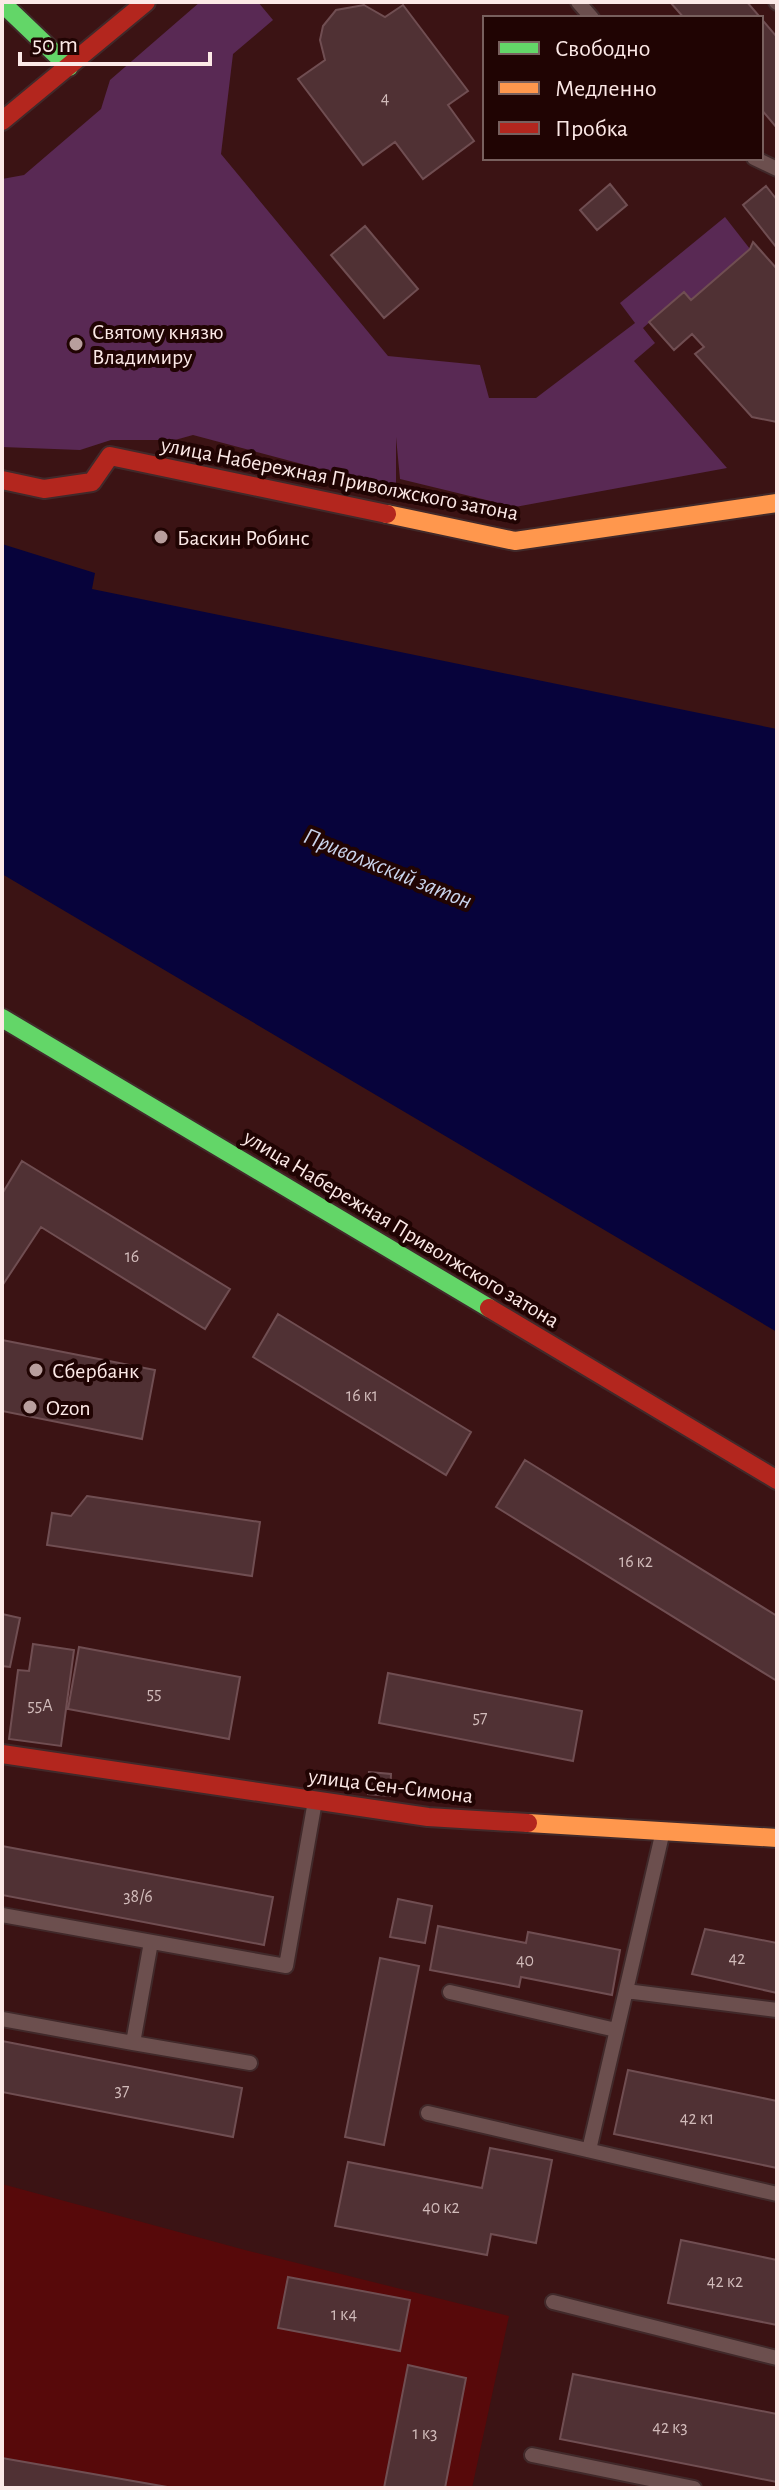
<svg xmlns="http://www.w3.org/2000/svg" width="779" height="2490" viewBox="0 0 779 2490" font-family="'Alegreya Sans',sans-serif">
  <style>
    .built { fill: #57090a }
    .green { fill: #592954 }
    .water { fill: #07033b }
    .building { fill: #503134; stroke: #704e52; stroke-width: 2 }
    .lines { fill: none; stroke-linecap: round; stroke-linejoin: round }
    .lane-casing { stroke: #41292a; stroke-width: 18 }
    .fast-casing { stroke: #41292a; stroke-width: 22 }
    .slow-casing { stroke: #41292a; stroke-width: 22 }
    .jam-casing { stroke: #41292a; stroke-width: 22 }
    .lane { stroke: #6c4f4e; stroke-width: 14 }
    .fast { stroke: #63d668; stroke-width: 18 }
    .slow { stroke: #ff974d; stroke-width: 18 }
    .jam { stroke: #b3261e; stroke-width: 18 }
    .poi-dot { fill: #b89e9d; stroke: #200403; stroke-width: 3 }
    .labels { text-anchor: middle; stroke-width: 8; stroke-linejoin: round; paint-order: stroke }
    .number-label { font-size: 18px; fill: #d1bbba }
    .poi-label { font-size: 22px; fill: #fce9e7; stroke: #200403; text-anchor: start }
    .street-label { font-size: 22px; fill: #fce9e7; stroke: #200403 }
    .water-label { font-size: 24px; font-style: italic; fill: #c9d3eb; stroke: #200403 }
  </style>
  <rect width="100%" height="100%" fill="#3b1314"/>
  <path class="built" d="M2,2184l243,66 264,66 -37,172h-470z"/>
  <path class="green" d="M200,2h58l15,18 -40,34 -12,100 167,202 92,9 9,33h47l99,-75 -15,-20 105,-86 25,32 -59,51 -7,-8 -41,36 12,15 -21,18 93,107 -212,39 -115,-28 -4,-42v52l-203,-54 -18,5h-64l-31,10 -78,-3v-268l22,-4 77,-66 9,-29z"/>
  <path class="water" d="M2,544l93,29 -3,16 685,140v603l-775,-458z"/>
  <path class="building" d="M670,2h77l30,35v91l-16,-19v-91h-77z
    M364,5l21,12 18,-12 65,86 -20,14 26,36 -51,38 -28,-37 -32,23 -65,-86 27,-19 -5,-20 3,-14 13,-16z
    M610,184l17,21 -30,25 -17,-20z
    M766,186l11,14v48l-34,-43z
    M365,226l53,63 -34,29 -53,-63z
    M753,242l24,27v153l-25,-5 -57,-63 9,-7 -12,-13 -18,16 -25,-28 35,-30 7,8 59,-51z
    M22,1161l208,128 -25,40 -164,-102 -39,59v-92z
    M278,1314l193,118 -25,43 -193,-118z
    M2,1340l153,30 -13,69 -140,-28z
    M525,1460l252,156v65l-281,-174z
    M87,1496l173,26 -8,54 -205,-31 5,-32 19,3z
    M2,1614l18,4 -10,49 -8,-1z
    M33,1644l41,6 -13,96 -52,-7 9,-69 11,1z
    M79,1647l161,30 -11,62 -161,-30z
    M388,1673l194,38 -9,50 -194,-38z
    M369,1772l22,2 -1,22 -22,-2z
    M2,1846l271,51 -9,48 -262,-50z
    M398,1899l34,7 -7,37 -35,-6z
    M438,1926l88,17 2,-11 92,18 -8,45 -91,-18 -2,10 -89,-17z
    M705,1929l72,14v50l-85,-19z
    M380,1958l39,8 -35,179 -39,-8z
    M2,2041l240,47 -9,49 -231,-45z
    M628,2070l149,31v67l-163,-34z
    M490,2148l62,12 -16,83 -45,-9 -4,21 -152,-29 13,-64 134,26z
    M681,2240l96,20v65l-109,-22z
    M288,2277l122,23 -10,51 -122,-23z
    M408,2365l58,13 -21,110h-61z
    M573,2374l204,40v68l-217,-43z
    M2,2458l171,30h-171z"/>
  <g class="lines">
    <g class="lane-casing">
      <path id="lane" d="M578,2l14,16
        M776,2l1,1
        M754,158l23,11
        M2,1915l284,51 29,-165
        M626,1991l151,19
        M450,1992l166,38
        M2,2019l131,24 18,-101
        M133,2043l117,20
        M428,2113l349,81
        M589,2150l73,-315
        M553,2302l224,56
        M532,2455l162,33"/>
    </g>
    <g class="fast-casing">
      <path id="fast" d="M2,3l67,64
        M2,1018l487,290"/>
    </g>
    <g class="slow-casing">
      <path id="slow" d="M387,514l128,27 262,-38
        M528,1823l249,15"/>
    </g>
    <g class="jam-casing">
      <path id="jam" d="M2,121l144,-119
        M2,480l42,9 48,-7 18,-26 277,58
        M489,1308l288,172
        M2,1754l426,63 100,6"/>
    </g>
    <use href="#lane" class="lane"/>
    <use href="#fast" class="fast"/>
    <use href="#slow" class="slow"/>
    <use href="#jam" class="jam"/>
  </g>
  <g class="poi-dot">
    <circle cx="76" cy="344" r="8"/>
    <circle cx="161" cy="537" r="8"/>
    <circle cx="36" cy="1370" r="8"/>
    <circle cx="30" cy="1407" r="8"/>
  </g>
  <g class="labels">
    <g class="number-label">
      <text x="385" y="104">4</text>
      <text x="132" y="1262">16</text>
      <text x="362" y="1401">16 к1</text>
      <text x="636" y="1567">16 к2</text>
      <text x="154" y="1699">55</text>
      <text x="40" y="1711">55А</text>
      <text x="480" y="1723">57</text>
      <text x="138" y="1902">38/6</text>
      <text x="737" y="1964">42</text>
      <text x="525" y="1966">40</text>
      <text x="122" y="2096">37</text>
      <text x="697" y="2124">42 к1</text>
      <text x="441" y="2213">40 к2</text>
      <text x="725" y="2287">42 к2</text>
      <text x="344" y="2320">1 к4</text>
      <text x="670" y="2433">42 к3</text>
      <text x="425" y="2439">1 к3</text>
    </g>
    <g class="poi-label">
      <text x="92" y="339">Святому князю<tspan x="92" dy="25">Владимиру</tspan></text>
      <text x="177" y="545">Баскин Робинс</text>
      <text x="52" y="1378">Сбербанк</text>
      <text x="46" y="1415">Ozon</text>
    </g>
    <g class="street-label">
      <text transform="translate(340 478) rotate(11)" y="8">улица Набережная Приволжского затона</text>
      <text transform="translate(402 1228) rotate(31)" y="8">улица Набережная Приволжского затона</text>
      <text transform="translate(391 1785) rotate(7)" y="8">улица Сен-Симона</text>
    </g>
    <g class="water-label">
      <text transform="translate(388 868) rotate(22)" y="8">Приволжский затон</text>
    </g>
  </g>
  <rect width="779" height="2490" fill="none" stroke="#fce9e7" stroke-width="8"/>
  <rect x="483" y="16" width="280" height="144" fill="#200403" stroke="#78605e" stroke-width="2"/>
  <rect x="499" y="42" width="40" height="12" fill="#63d668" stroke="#78605e" stroke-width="2"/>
  <text x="555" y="56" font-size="24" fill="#fce9e7">Свободно</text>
  <rect x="499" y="82" width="40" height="12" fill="#ff974d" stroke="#78605e" stroke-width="2"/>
  <text x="555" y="96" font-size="24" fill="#fce9e7">Медленно</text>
  <rect x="499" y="122" width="40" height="12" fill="#b3261e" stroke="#78605e" stroke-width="2"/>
  <text x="555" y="136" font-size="24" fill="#fce9e7">Пробка</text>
  <path d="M20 52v12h190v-12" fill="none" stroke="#fce9e7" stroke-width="4"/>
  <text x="32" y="52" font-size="24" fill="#fce9e7" stroke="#200403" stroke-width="6" paint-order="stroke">50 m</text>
</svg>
